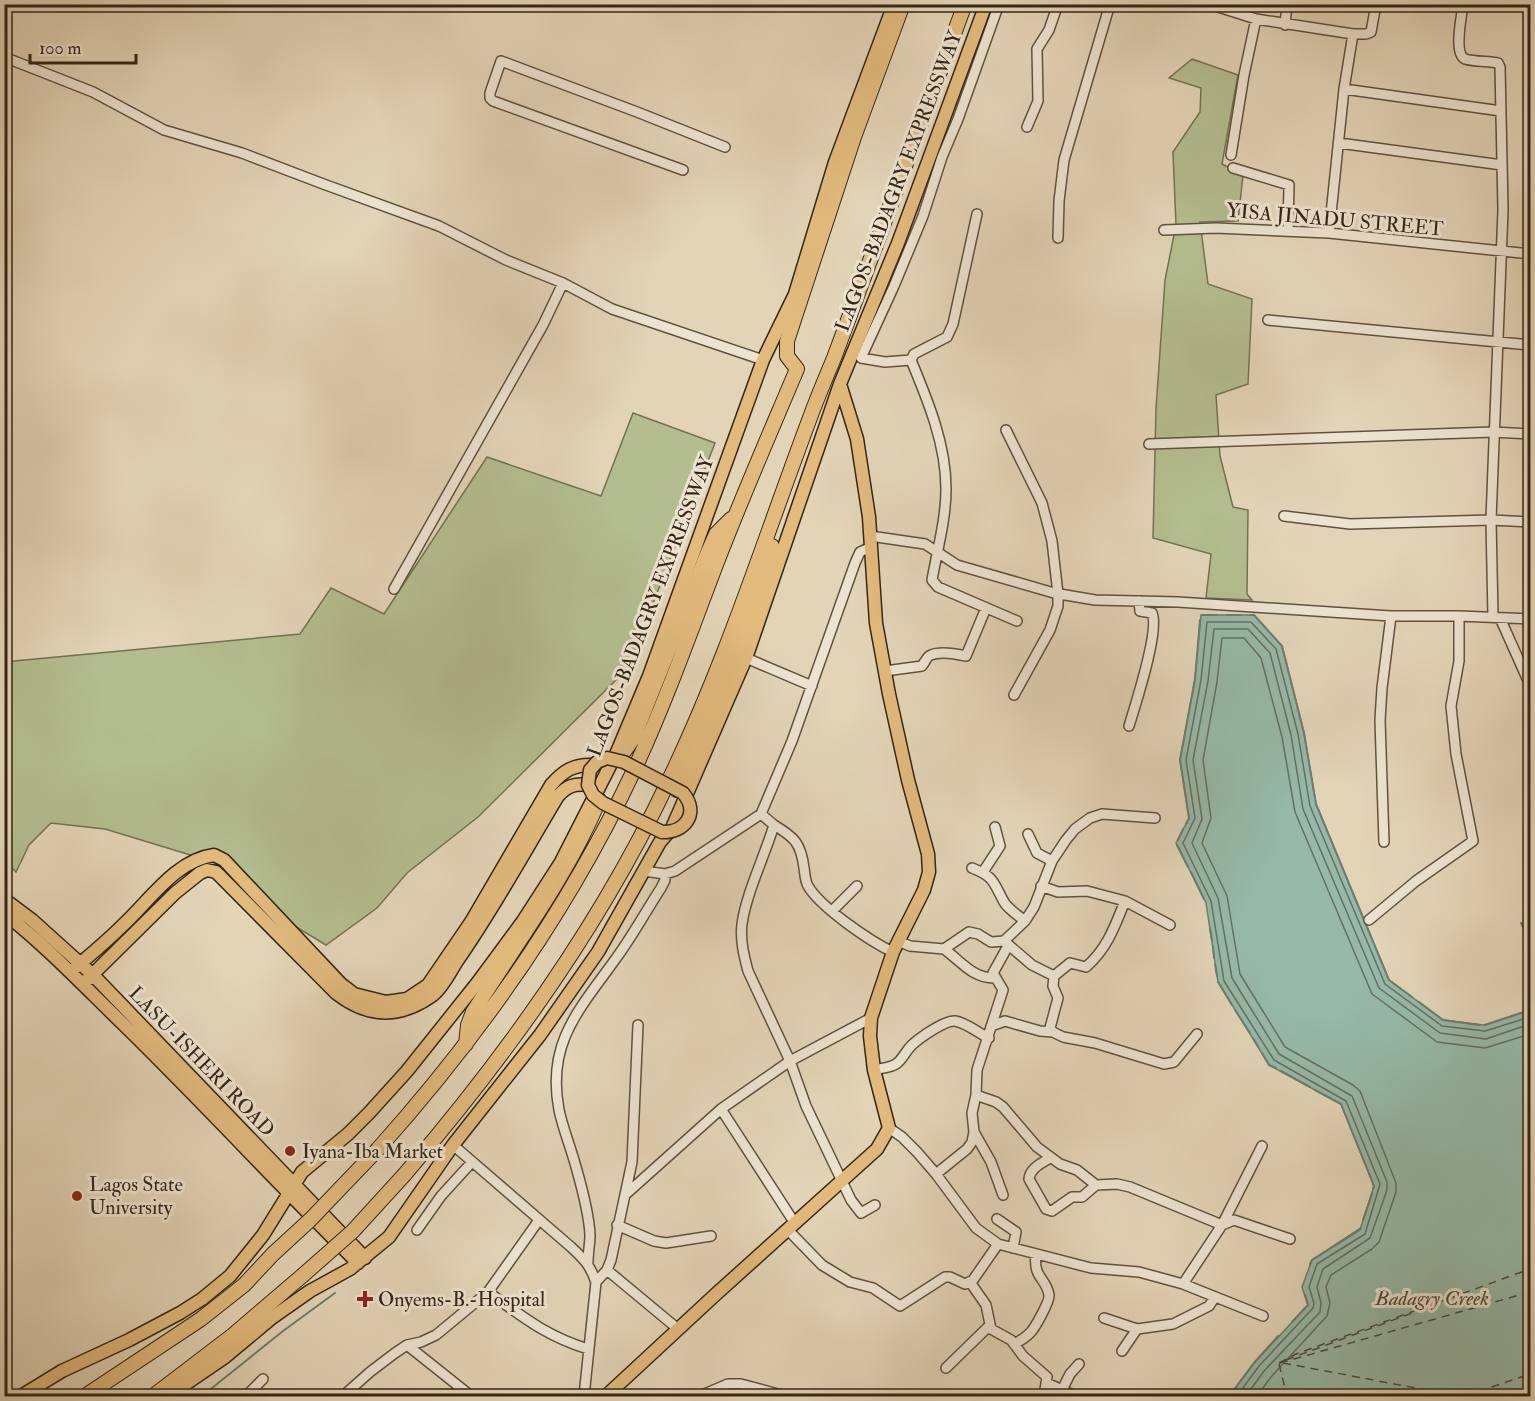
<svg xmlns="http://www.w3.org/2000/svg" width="1535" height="1401" viewBox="0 0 1535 1401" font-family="'IM FELL Double Pica',serif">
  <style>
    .green { fill: #b3bd8f; stroke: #747253; stroke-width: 1.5 }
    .water { fill: #96b9a9; stroke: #6f7e6f; stroke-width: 1.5 }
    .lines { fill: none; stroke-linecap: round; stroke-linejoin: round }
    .shore { stroke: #657060; stroke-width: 1.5 }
    .stream { stroke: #6f7e6f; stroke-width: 2 }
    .ferry { stroke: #4c4b3c; stroke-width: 1.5; stroke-dasharray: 8 6; stroke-linecap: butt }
    .minor-casing { stroke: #60523f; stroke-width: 12 }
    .major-casing { stroke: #342617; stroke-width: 15 }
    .highway-casing { stroke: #342617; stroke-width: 16 }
    .minor { stroke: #ede3d0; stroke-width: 9 }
    .major { stroke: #e2ba7c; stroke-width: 12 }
    .highway { stroke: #e2ba7c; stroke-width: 14 }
    .major-bridge-casing { stroke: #342617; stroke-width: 15; stroke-linecap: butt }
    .highway-bridge-casing { stroke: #342617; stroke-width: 16; stroke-linecap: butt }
    .major-bridge { stroke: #e2ba7c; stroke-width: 12 }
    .highway-bridge { stroke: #e2ba7c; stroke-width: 14 }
    .poi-dot { fill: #8f2418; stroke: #ede3d0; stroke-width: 2 }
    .labels { text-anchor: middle; stroke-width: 6; stroke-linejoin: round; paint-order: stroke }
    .street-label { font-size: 20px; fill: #342617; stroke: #ede3d0 }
    .poi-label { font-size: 20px; fill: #342617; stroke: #ede3d0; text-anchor: start }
    .water-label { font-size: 21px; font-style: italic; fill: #4c4b3c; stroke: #ede3d0 }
  </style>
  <rect width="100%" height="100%" fill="#e3d4b7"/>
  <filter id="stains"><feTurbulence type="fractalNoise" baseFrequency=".00333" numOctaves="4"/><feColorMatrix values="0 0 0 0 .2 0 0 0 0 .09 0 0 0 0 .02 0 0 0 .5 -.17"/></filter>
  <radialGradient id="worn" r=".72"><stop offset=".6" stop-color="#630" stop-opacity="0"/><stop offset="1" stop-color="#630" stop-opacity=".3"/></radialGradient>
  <path class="green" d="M1192,59l46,16 -16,89 21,11 -5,46 -38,1 8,62 44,15 -4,85 -32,11 4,61 13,51 15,3 -1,84 5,6 -46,-2 5,-44 -58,-16 3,-129 9,-129 11,-55 -3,-73 27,-40 1,-24 -32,-10z
    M633,413l82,30 -87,225 -150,149 -71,56 -30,35 -51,37 -71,-43 -58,-45 -92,-28 -54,-6 -22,22 -13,27 -11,-11 -1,-199 296,-28 31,-46 53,26 103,-157 114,39z"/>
  <path class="water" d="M1201,615h53l28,31 22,87 12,71 73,176 54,40 41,5 46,-15v386h-301l25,-33 54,-58 -6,-18 10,-27 48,-30 14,-44 -33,-82 -72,-39 -51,-83 -12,-79 -30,-60 13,-25 -9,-58 15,-81z"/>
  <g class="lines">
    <path class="shore" d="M1237,1396l22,-30 54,-58 1,-5 -5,-16 8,-23 48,-30 15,-50 -34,-83 -72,-41 -50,-79 -13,-80 -28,-58 12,-25 -9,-58 15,-80 6,-58h44l25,27 22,85 12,72 75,178 57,42 43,5 45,-14
      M1246,1396l18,-25 56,-59 1,-9 -4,-16 6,-18 47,-31 17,-48v-8l-35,-86 -73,-42 -47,-76 -14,-80 -26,-55 10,-24 -9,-59 15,-79 6,-52h34l22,24 21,82 12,74 76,179 61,45 46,6 44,-15
      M1257,1396l14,-19 56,-61 3,-13 -4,-16 5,-12 41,-26 7,-7 17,-50v-9l-36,-92 -7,-6 -68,-38 -45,-73 -13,-78 -25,-53 9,-25 -8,-58 14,-78 5,-44h22l17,20 21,79 13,75 77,182 65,48 48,6 45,-14"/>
    <path class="stream" d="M1202,615h15
      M1226,615h15
      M1250,615h4l28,31 22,87 12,71 73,176 23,17
      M1186,824l3,-6 -9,-58 15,-81 5,-59
      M1178,840l5,-11
      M1177,845l11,22
      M1191,872l13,27
      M1530,924l-9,-1 9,19
      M1210,928l2,12
      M1213,946l1,12
      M1215,964l2,12
      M1218,982l14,23
      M1419,1002l24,18 36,5
      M1235,1010l15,23
      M1485,1025l45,-15
      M1253,1038l6,10
      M1262,1053l7,12 7,3
      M1281,1071l29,16
      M1315,1090l26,14 33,82 -1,2
      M1363,1220l9,-26
      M1310,1264l2,-4 49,-32
      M1292,1322l16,-17 -3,-10
      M1234,1390l20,-27 24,-27
      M202,1396l81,-65 52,-38"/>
    <path class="ferry" d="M1286,1360l161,-60
      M1279,1363l17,-9 234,-85
      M1280,1363l250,-71
      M1283,1363l175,33
      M1279,1364l8,32
      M1465,1396l65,-22
      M1509,1396l21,-6
      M1520,1396l10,-3"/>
    <g class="minor-casing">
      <path id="minor" d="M1209,4l47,15 97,15 -9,55 -15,144
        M1463,4c-1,12 -10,49 2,55 10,3 24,2 33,4l2,4 3,143 -12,310 2,97
        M1285,25l2,-21
        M1353,34h13l5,-2 5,-28
        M4,57l89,35 71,38 78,23 84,32 113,41 67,34 57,23 49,26 151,51
        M1344,89l157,22
        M1027,127l11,-26 -1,-52 12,-19 9,-26
        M1339,143l163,22
        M1231,155l13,-80 12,-56
        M1233,168l56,17 -1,46
        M683,170l-190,-69 -3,-3v-5l11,-32 136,51 88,35
        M977,214l-24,110 -6,13 -33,17 -3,6 -26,2 -24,-4 33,-72 29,-70 19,-59 16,-38 41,-115
        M1164,230l52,-2 113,5 201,21
        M1058,238l1,-37 5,-41 46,-156
        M1268,320l262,25
        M911,360c17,41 35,84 35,129 0,30 -9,62 -14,91l6,7 79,34
        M1006,430l36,73 10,38 6,53v12l-8,24 -36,65
        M1149,444l344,-12 37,2
        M1284,516l66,8 141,-4 39,2
        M870,536l55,8 32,21 97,28 41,7 83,2 213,14h68l71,3
        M394,589l149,-264 20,-42
        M1500,618l30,67
        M746,658l66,28
        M885,671l37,-5c3,-4 5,-10 9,-11 9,-4 26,-1 35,1l20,-48
        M1129,726c6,-20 31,-96 23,-113l-12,-2 -1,-10
        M761,814l13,11c-9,30 -28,69 -32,99 -2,16 2,32 6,47l42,90 16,45 45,94 10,13 14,-8
        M774,825c20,12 27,18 30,43 1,6 1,13 4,18 12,21 63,56 85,66
        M1028,834l9,19 15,8
        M1384,842l-4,-122 2,-32 9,-72
        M972,868c23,9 21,14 32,34 4,7 15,14 21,19
        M644,871l21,3 10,-3 86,-57 31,-73 63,-178 5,-11 11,-5
        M983,872l17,-26 -5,-19
        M1041,886l17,6 29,-1 38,10 45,24
        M832,911l25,-25
        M1369,920l47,-39 57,-40 -17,-87 -5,-48 8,-45v-45
        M898,941l12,5 34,3 25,-17 9,2 13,8 13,-1 21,-20 9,-14 18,-46 14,-21 9,-11 15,-11 12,-4 53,4
        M1004,941l28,24 22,11 -1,10 5,12 -8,30 3,4 10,5 32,6 69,21 10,-2 23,-28
        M944,949c17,12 28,29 50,29
        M1054,976l16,-13 16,4c21,-18 29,-41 39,-66
        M991,1026l14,-5 35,10 13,1
        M874,1070c7,-2 16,-2 22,-6 7,-5 9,-12 15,-18 8,-8 34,-26 44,-25 12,2 23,12 34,17
        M976,1095l20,7 7,5 34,40 23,17 17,6 19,15 21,-1 13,3 92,38 40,-79
        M721,1109l73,113
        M889,1128l13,9 15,15 19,22 40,54 22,16 93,24 48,4 44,12 80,32
        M974,1132l17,30 12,33
        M453,1145l118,102c13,12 19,18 25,35l-12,114
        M1050,1158c-8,5 -20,10 -21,21l17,30 6,2 20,-14h10l14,-12
        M936,1174l31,-25 5,-7 2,-10 -2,-19 4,-18 1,-25 26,-80 -10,-17 15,-27
        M625,1195l96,-86 69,-48 81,-43
        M997,1219l19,13 -3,16
        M617,1225l37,16 12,2 45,-7
        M787,1229l35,36 28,17 23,6 27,18 45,-29h5l15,7 8,-4 25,-36
        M417,1230l24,-34 31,-34
        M588,1262c0,-9 2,-19 2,-27 -1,-22 -8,-47 -14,-68 -5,-19 -13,-38 -17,-57 -13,-68 21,-101 58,-153 16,-22 29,-46 44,-69l4,-8v-6
        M607,1270l71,59
        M596,1282l11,-12 4,-10 21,-98 6,-137
        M970,1282l16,23 5,24 20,11 12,16 24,21 -3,19
        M1183,1284l39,-59 12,-5 56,19
        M488,1292c35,25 58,44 100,57
        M1104,1318l33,11 36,-5 36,-18 6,-9
        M1014,1344c6,-3 11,-6 16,-11 5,-5 20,-32 19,-38 -3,-18 -16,-16 -13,-41
        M407,1345l64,51
        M1122,1351l15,-22
        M946,1368l43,-42
        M1047,1383l28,13
        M1062,1390l8,-16 9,-10
        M246,1396l17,-17
        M343,1396l27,-24 25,-19 12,-8 14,-3 15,-7 52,-43 51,-72
        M700,1396l28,-12h13l44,12"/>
    </g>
    <g class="major-casing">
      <path id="major" d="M4,899l28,21 61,55 272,283
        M4,913c42,33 79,72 117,109 81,79 157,162 237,241
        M70,972c18,-15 36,-30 53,-47 27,-25 53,-65 91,-70l10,5 117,124 13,10 32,8 21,-3 21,-14 43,-63 80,-137c12,-14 23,-21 42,-20
        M83,984l92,-91 25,-20 7,-3 9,2 120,121c32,25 64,26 97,2 10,-8 17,-23 24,-34 37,-53 68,-110 101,-165 9,-10 17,-13 30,-11
        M21,1396l41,-25 67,-31 51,-27 22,-14 28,-23 33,-41 39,-63 46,-38 21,-21 38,-42 71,-89 45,-61 38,-59 56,-110 32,-76 114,-316 32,-66 40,-132 59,-158
        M168,1396l57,-39 48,-40 37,-26 40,-22 39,-32 64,-92 87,-110 58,-83 62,-110 12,-14 74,-170 94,-274 58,-141 88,-239
        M606,1396l109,-101 162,-146 12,-21 -15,-58 -4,-34 1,-18 22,-66 31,-62 5,-18 -1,-18 -20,-74 -19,-86 -13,-71 -7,-106 -12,-78 -17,-55"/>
    </g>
    <g class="highway-casing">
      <path id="highway" d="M618,760l15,-21 75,-187 8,-18 15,-15
        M677,790l9,-24 43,-97 35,-92 8,-31
        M466,1044l2,-19 5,-13c44,-70 94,-135 126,-212
        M378,1149c103,-115 192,-242 257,-381 31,-67 56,-138 82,-206 25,-65 53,-129 80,-193l-10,-13v-15l67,-204 49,-133
        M405,1174c103,-120 197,-251 264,-394 57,-118 96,-243 142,-365 7,-19 15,-38 23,-57l131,-354
        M85,1396l116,-77 43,-34 29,-31
        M153,1396l80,-61 69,-59"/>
    </g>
    <use href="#minor" class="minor"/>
    <use href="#major" class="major"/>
    <use href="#highway" class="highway"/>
    <g class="major-bridge-casing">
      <path id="major-bridge" d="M607,758l17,4 59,31c17,20 2,40 -21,39l-59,-29 -10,-8 -5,-10 2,-15 7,-8z"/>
    </g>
    <g class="highway-bridge-casing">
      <path id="highway-bridge" d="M273,1254l37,-34 68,-71
        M302,1276l51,-45 52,-57"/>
    </g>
    <use href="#major-bridge" class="major-bridge"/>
    <use href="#highway-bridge" class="highway-bridge"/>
  </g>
  <g class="poi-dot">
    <circle cx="290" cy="1151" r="6"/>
    <circle cx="77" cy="1196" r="6"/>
    <path d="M362 1290h6v6h6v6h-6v6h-6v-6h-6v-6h6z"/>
  </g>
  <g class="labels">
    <g class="street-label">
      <text transform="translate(898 181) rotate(-69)" y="7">LAGOS-BADAGRY EXPRESSWAY</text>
      <text transform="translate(1335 219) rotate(5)" y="7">YISA JINADU STREET</text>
      <text transform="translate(650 606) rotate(-69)" y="7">LAGOS-BADAGRY EXPRESSWAY</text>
      <text transform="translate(202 1061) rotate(46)" y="7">LASU-ISHERI ROAD</text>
    </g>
    <g class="poi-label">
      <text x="302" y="1158">Iyana-Iba Market</text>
      <text x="89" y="1191">Lagos State<tspan x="89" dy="23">University</tspan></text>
      <text x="378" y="1306">Onyems-B.-Hospital</text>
    </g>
    <g class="water-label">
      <text x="1432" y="1305">Badagry Creek</text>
    </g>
  </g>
  <rect width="1535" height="1401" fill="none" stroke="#e3d4b7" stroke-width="24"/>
  <rect x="6" y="6" width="1523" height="1389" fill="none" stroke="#342617" stroke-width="3"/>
  <rect x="12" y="12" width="1511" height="1377" fill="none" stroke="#342617" stroke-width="1.5"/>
  <path d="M30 54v9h106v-9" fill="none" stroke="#342617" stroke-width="3"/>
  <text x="39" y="54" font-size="18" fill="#342617" stroke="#ede3d0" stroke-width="4.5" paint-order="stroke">100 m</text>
  <rect width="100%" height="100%" filter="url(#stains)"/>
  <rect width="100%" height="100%" fill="url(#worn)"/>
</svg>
